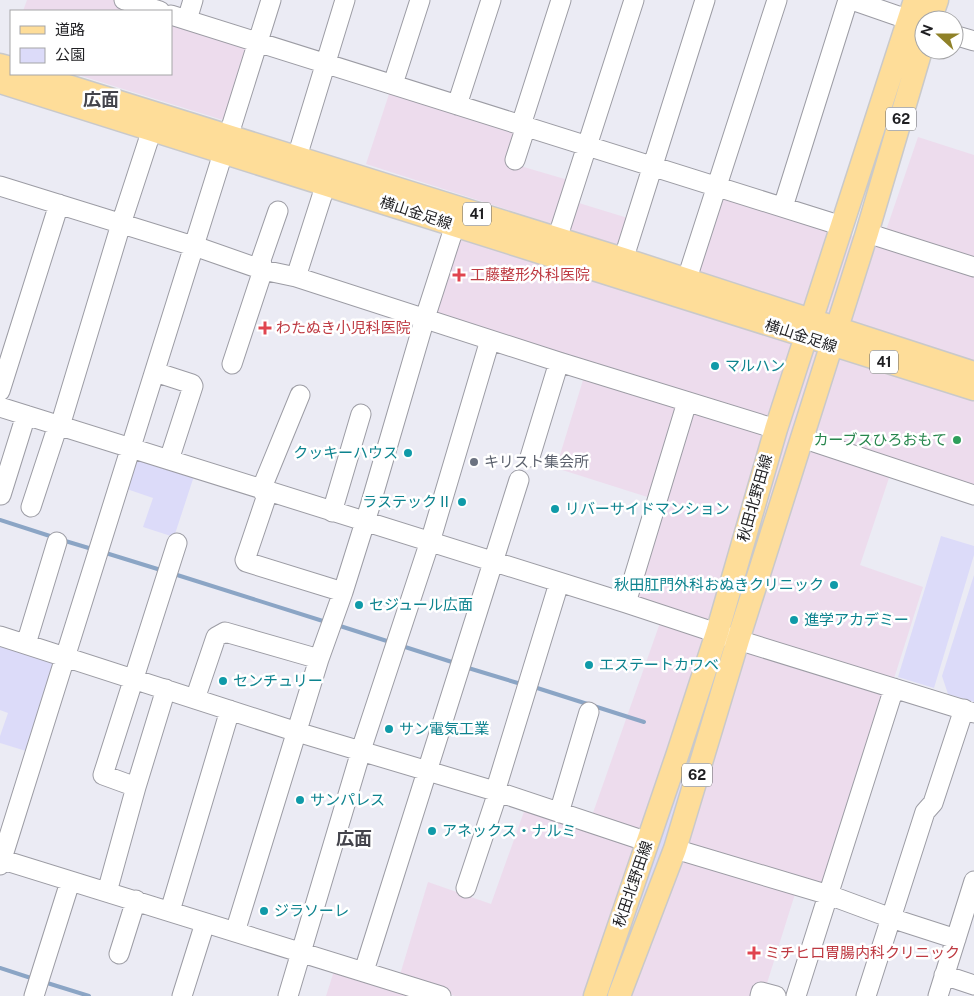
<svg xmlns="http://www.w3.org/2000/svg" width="974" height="996" viewBox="0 0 974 996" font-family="'Public Sans','Noto Sans JP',sans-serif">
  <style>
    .commercial { fill: #eddced }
    .green { fill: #dcdbf9 }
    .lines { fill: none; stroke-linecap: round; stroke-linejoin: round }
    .stream { stroke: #8ba5c5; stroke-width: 4 }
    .minor-casing { stroke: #9c9ca4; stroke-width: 21 }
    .major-casing { stroke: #c9c9ca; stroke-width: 25 }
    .minor { stroke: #fff; stroke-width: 19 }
    .major { stroke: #fedd99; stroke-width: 22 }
    .health-dot { fill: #e0444e; stroke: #fff; stroke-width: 2 }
    .culture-dot { fill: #0f9aa8; stroke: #fff; stroke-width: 2 }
    .leisure-dot { fill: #2e9e5b; stroke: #fff; stroke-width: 2 }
    .worship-dot { fill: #6b7280; stroke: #fff; stroke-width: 2 }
    .labels { text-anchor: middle; stroke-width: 5; stroke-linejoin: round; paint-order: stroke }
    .shield { fill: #fff; stroke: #626264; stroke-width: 1 }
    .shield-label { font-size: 14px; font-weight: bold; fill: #1f1f22 }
    .street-label { font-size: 15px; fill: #1f1f22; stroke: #fff }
    .health-label { font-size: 15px; fill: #be3a42; stroke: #fff; text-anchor: start }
    .culture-label { font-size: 15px; fill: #0d838f; stroke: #fff; text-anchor: start }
    .leisure-label { font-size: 15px; fill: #27864d; stroke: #fff; text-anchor: end }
    .worship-label { font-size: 15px; fill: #5b616d; stroke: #fff; text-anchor: start }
    .quarter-label { font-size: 18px; font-weight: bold; fill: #44444c; stroke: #fff }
  </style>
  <rect width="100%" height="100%" fill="#ebebf4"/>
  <path class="commercial" d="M27,0h87l35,11h-126z
    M171,18l81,26 -26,77 -151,-47h96z
    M391,88l129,41 -10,34 65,19 -6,18 62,19 2,31 -267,-86z
    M918,137l56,18v333l-80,-25 -34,102 63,22 -94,297 -29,-6 -37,118h-308l-56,-18 29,-96 63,22 35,-98 62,21 73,-207 -26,-18 25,-101 -104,-33 31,-101 -162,-49 28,-86 228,72 37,-112 163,53z
    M335,968l89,28h-98z"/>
  <path class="green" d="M131,455l63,21 -20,61 -31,-10 10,-29 -32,-11z
    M941,536l33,10v9l-40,133 -36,-11z
    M974,575v127l-26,-8 -6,-18z
    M0,643l55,18 -29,90 -26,-8v-7l8,-23 -8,-3z
    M718,665h3l-51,169 -33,87 -11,19 -16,43z"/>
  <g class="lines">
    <path class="stream" d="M0,520l53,17
      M62,540l30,9
      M109,554l55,17
      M174,574l152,48
      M337,625l53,17
      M402,646l53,17
      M465,667l56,17
      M534,687l110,35
      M0,968l34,11
      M44,982l45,14"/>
    <g class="minor-casing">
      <path id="minor" d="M124,0l36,11
        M852,0l72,25
        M171,15l671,211
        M187,20l6,-20
        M954,35l20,6
        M393,84l27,-84
        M457,105l34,-105
        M521,125l40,-125
        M515,160l11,-34
        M293,170l52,-170
        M0,186l203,63 60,21 33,7 263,85 217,67
        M783,207l65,-207
        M867,233l107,34
        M557,239l77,-239
        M619,273l86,-273
        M296,277l34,-106
        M682,294l95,-294
        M232,364l31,-94 -2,-10 17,-49
        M155,372l37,12 1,2 -24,74
        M0,391l59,-187
        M0,407l626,196 112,37 236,73
        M60,426l61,-202 35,-107
        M802,438l172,57
        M530,457l29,-95
        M261,490l39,-95
        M268,492l-23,68 1,2 97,30
        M1,495l25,-80
        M31,507l27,-82
        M332,512l29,-98
        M626,603l61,-201
        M0,636l297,96 201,60 150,50
        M26,644l31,-102
        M195,699l21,-62 9,-5 94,27
        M136,787l-33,-12 74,-232
        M495,792l64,-209
        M559,813l30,-101
        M675,849l154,46 62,23 65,21
        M0,859l441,137
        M0,865l271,-865
        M466,888l32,-96
        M107,892l29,-105 30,-98
        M170,911l60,-201
        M235,932l84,-273 24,-67 27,-86 55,-188 30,-93
        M119,954l17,-54
        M364,971l155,-491
        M944,975l30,10
        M34,996l36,-114
        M182,996l23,-73
        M288,996l76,-255 69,-209 57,-192
        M760,996l1,-4 15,4
        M796,996l98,-308
        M866,996l59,-184 8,-9 31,-94
        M938,996l36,-115"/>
    </g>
    <g class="major-casing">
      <path id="major" d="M930,20l7,-20
        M0,65l11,3
        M29,74l594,185 351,114
        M0,82l974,307
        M595,996l83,-243 39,-120 59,-204 139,-429
        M619,996l56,-147 63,-209 129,-407 57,-193"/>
    </g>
    <use href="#minor" class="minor"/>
    <use href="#major" class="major"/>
  </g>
  <g class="health-dot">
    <path d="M456.5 267.5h5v5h5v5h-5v5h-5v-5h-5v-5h5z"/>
    <path d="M262.5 320.5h5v5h5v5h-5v5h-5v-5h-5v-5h5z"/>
    <path d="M751.5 945.5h5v5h5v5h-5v5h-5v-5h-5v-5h5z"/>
  </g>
  <g class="culture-dot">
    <circle cx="715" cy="366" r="5"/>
    <circle cx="408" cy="453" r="5"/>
    <circle cx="462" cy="502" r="5"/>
    <circle cx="555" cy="509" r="5"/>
    <circle cx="834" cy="585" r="5"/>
    <circle cx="359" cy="605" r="5"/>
    <circle cx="794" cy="620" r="5"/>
    <circle cx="589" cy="665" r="5"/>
    <circle cx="223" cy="681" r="5"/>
    <circle cx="389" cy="729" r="5"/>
    <circle cx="300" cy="800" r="5"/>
    <circle cx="432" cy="831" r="5"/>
    <circle cx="264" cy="911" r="5"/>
  </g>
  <circle class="leisure-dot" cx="957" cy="440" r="5"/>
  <circle class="worship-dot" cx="474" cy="462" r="5"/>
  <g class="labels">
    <g class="shield">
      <rect x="886" y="107.5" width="30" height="23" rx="4"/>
      <rect x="463" y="202.5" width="28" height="23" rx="4"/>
      <rect x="870" y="350.5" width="28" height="23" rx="4"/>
      <rect x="682" y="763.5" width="30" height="23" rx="4"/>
    </g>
    <g class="shield-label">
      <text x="901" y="124">62</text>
      <text x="477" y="219">41</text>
      <text x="884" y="367">41</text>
      <text x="697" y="780">62</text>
    </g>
    <g class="street-label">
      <text transform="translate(416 213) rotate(18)" y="5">横山金足線</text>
      <text transform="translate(801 336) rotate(18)" y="5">横山金足線</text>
      <text transform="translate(755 498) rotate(-74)" y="5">秋田北野田線</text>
      <text transform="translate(633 884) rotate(-71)" y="5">秋田北野田線</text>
    </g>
    <g class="health-label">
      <text x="470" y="280">工藤整形外科医院</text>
      <text x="276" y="333">わたぬき小児科医院</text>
      <text x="765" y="958">ミチヒロ胃腸内科クリニック</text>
    </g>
    <g class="culture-label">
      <text x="725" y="371">マルハン</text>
      <text x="398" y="458" text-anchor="end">クッキーハウス</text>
      <text x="452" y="507" text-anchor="end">ラステックⅡ</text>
      <text x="565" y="514">リバーサイドマンション</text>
      <text x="824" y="590" text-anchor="end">秋田肛門外科おぬきクリニック</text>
      <text x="369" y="610">セジュール広面</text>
      <text x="804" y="625">進学アカデミー</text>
      <text x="599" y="670">エステートカワベ</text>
      <text x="233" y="686">センチュリー</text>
      <text x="399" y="734">サン電気工業</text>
      <text x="310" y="805">サンパレス</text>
      <text x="442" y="836">アネックス・ナルミ</text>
      <text x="274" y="916">ジラソーレ</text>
    </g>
    <g class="leisure-label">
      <text x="947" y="445">カーブスひろおもて</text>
    </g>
    <g class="worship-label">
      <text x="484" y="467">キリスト集会所</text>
    </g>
    <g class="quarter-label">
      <text x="101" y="106">広面</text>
      <text x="354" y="845">広面</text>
    </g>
  </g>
  <rect x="10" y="10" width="162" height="65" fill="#ffffff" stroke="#a5a5a7"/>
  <rect x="20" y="26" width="25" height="8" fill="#fedd99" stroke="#a5a5a7"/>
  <text x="55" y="35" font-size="15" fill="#1f1f22">道路</text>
  <rect x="20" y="48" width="25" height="15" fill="#dcdbf9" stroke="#a5a5a7"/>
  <text x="55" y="60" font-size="15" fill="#1f1f22">公園</text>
  <g transform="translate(939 35) rotate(291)"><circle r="24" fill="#ffffff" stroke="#a5a5a7"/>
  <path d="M0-4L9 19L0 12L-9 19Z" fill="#8f8128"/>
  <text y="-8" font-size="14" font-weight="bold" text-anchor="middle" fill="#1f1f22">N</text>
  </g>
</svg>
